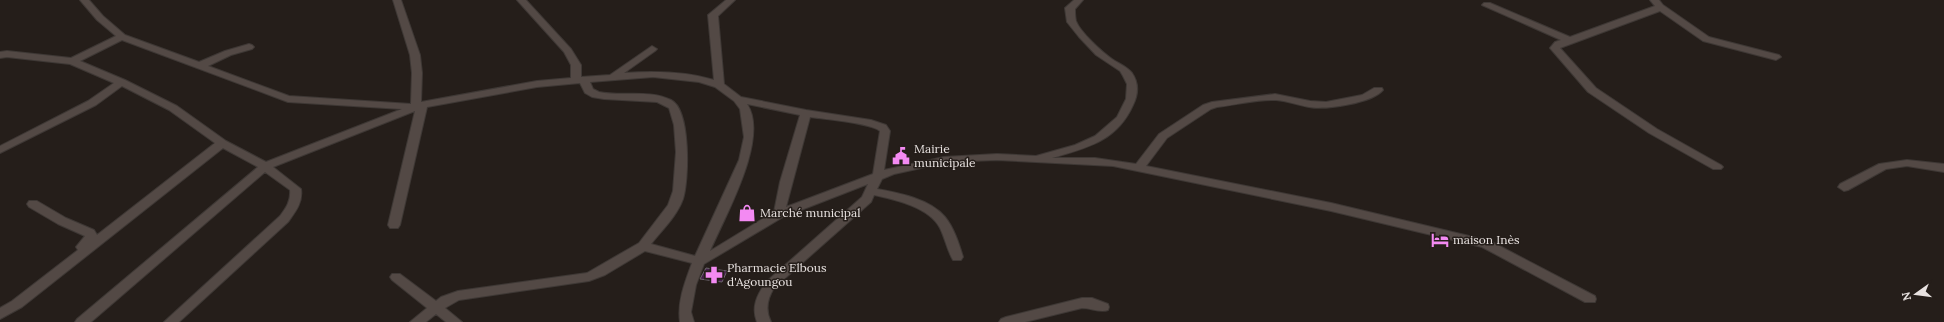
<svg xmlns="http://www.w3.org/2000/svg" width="1944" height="322" font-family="Lora,serif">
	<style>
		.building { fill: #432048; stroke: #6c656d }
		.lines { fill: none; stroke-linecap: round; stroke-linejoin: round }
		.minor-casing { stroke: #3e3835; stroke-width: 2 }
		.minor { fill: #534945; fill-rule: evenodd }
		.labels { text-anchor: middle; stroke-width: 3; stroke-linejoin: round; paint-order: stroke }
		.poi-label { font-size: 12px; fill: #e8e2e0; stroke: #251e1a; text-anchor: start }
	</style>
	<rect width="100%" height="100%" fill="#251e1a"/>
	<!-- building -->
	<path class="building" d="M706 268 727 271 722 282 700 279Z"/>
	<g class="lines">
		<!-- minor casing -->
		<g class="minor-casing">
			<path id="minor" d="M80 0H89L103 16 125 35 199 62 225 51 249 44 252 45 254 47 252 49 231 55 208 66 289 96 411 104 412 73 410 55 393 0H401L420 55 422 73 421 102 537 81 571 78V65L564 52 517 0H526L571 49 581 65V77L610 75 652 46 657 49 655 51 624 73C654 71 685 71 714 80L708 15 726 0H735L718 16 724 84 741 97 806 110 871 120 886 125 890 131 884 170 944 157 997 154 1036 156 1075 145 1095 136 1117 117 1126 99 1127 84 1123 76 1120 71 1096 55 1079 37 1067 22 1065 8 1074 0H1083L1075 9C1075 12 1075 17 1076 21 1080 32 1102 52 1112 59 1119 64 1126 66 1132 73 1139 83 1138 95 1133 105 1117 141 1087 148 1052 158H1095L1136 164 1159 134 1203 105 1212 102 1275 94 1310 101 1326 102 1362 95 1374 88H1382L1383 90C1372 103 1326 110 1309 107 1298 105 1288 101 1276 100 1257 99 1236 105 1217 107L1211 109 1167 138 1146 166 1331 203 1490 241 1595 296 1596 299 1595 302H1585L1482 247 1331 211 1113 166 997 160 969 161 944 163 894 174 882 179 877 189C899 193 930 199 945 217 954 228 959 244 963 257L961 260H953C947 250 945 238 940 228 929 207 896 200 874 195L871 202 774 288C767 299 765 310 771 322H757C751 307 757 295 766 282L862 197 868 184 783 217 704 264 696 285 691 312 694 322H680C677 302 685 282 692 263L645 251 605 275 589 281 459 300 445 308 462 322H446L436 314 426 322H410L427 308 392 280 390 277 392 274H400L436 301 441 297 458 291 587 273 639 243 668 205 673 191 676 152 674 125 669 108 657 102 604 99 592 97 585 93 580 83 537 87 427 107 400 225 398 228H390L388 225 415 111 273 167 301 189C303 202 296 211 288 222L179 322H164L280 216C286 208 291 201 290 190L265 172 91 322H75L77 319 258 167 223 148 22 307 0 319V308L12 301 78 250 76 247 85 236 58 224 29 207 27 204 29 201H37L66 218 94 230 97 235 215 143 169 110 122 86 96 105 0 153V146L88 101 114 83 70 64 7 57 0 58V52L7 51 71 58 116 36 97 20ZM122 40 288 102 402 109 266 162 226 141 177 106 125 80 80 61ZM653 77 699 82 715 87 734 101 740 109 744 137 739 160 695 256 651 244C662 230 677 216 683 199 689 180 691 110 671 100 649 89 622 97 599 92L593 89 590 82ZM747 104 800 115 780 182 774 212 710 251C725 216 770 138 747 104ZM810 117C824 119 871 123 880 131L873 174 786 207Z
				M1650 0H1659L1663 5 1709 37 1779 55 1781 57 1776 60 1703 41 1660 11 1560 48 1596 88 1657 129 1721 165 1723 167 1721 169H1713L1649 133 1588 92 1550 48 1555 42 1561 40 1482 5 1484 3H1490L1570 37 1655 6Z
				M1907 160 1944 164V172L1907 166 1886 169 1848 190 1844 191 1838 187 1840 184 1879 164Z
				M1082 298H1092L1108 304 1109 307 1108 310C1100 313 1091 308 1082 308L1025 322H999L1001 319 1006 317Z"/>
		</g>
		<!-- minor -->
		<use href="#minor" class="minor"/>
	</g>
	<!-- icons -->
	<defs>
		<g id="civic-bare" transform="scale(1.38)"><path d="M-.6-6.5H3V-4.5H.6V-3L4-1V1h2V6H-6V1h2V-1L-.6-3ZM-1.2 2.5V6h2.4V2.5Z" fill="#f38af2" stroke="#251e1a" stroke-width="2.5" paint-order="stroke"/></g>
		<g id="shop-bare" transform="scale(1.38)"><path d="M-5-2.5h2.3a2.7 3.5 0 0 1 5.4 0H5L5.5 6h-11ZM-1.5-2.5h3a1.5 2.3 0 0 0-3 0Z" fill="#f38af2" stroke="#251e1a" stroke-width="2.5" paint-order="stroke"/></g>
		<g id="hotel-bare" transform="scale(1.38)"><path d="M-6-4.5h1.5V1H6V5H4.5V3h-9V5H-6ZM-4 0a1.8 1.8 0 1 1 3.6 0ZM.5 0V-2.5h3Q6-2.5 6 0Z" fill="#f38af2" stroke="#251e1a" stroke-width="2.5" paint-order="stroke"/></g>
		<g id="pharmacy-bare" transform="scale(1.38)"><path d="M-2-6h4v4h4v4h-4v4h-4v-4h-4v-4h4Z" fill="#f38af2" stroke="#251e1a" stroke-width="2.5" paint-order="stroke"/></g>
	</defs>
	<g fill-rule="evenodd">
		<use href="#civic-bare" x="901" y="156"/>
		<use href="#shop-bare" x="747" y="213"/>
		<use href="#hotel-bare" x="1440" y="240"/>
		<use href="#pharmacy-bare" x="714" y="275"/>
	</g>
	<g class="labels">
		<!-- poi labels -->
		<g class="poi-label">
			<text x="914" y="153">Mairie<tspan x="914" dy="14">municipale</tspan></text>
			<text x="760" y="217">Marché municipal</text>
			<text x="1453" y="244">maison Inès</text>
			<text x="727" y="272">Pharmacie Elbous<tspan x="727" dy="14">d'Agoungou</tspan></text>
		</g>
	</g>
	<!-- north arrow -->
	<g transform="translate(1916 294) rotate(256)" stroke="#251e1a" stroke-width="3" paint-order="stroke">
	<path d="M0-3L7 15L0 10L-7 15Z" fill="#e8e2e0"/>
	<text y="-6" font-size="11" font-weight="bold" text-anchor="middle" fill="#e8e2e0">N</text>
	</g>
</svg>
